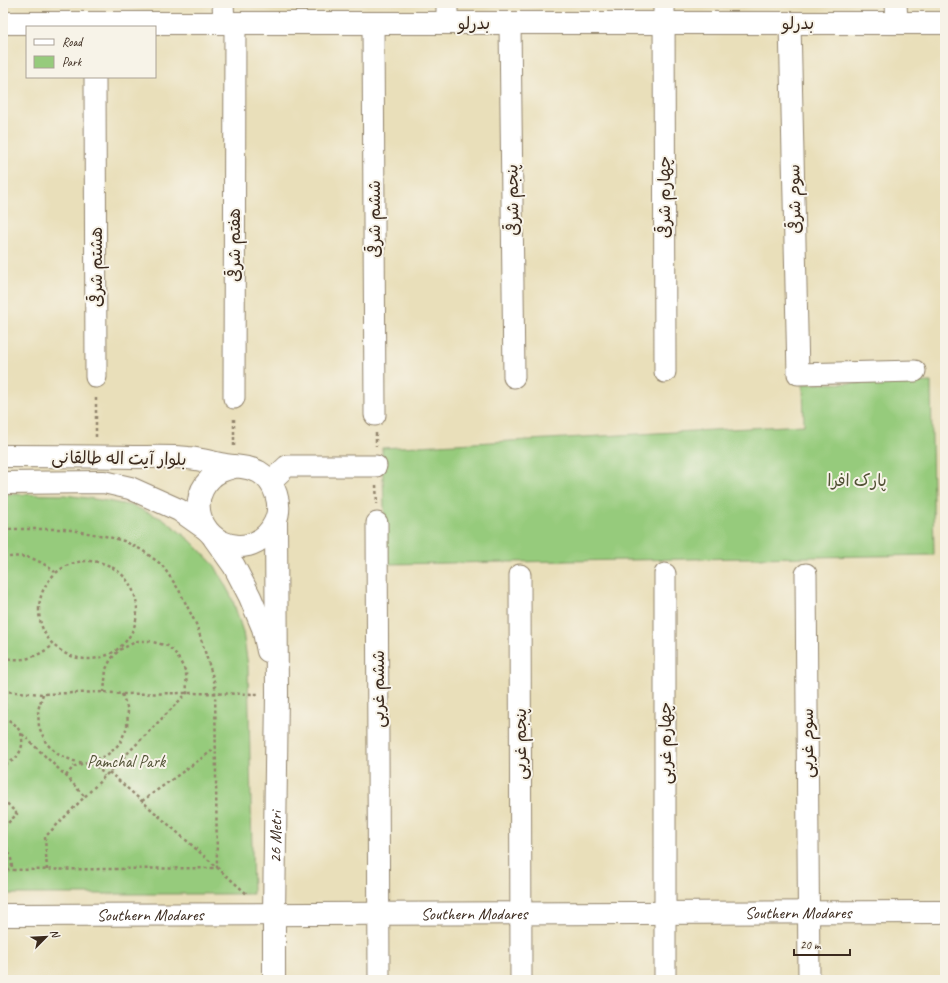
<svg xmlns="http://www.w3.org/2000/svg" width="948" height="983" font-family="Caveat,'Playpen Sans Arabic',sans-serif">
	<style>
		.green { fill: #96cb7c; stroke: #687a4d }
		.lines { fill: none; stroke-linecap: round; stroke-linejoin: round }
		.minor-casing { stroke: #92846c; stroke-width: 23 }
		.tertiary-casing { stroke: #92846c; stroke-width: 24 }
		.path { stroke: #92846c; stroke-width: 2.5; stroke-dasharray: 3 3; stroke-linecap: butt }
		.minor { stroke: #fff; stroke-width: 21 }
		.tertiary { stroke: #fff; stroke-width: 22 }
		.labels { text-anchor: middle; stroke-width: 4; stroke-linejoin: round; paint-order: stroke }
		.street-label { font-size: 17px; fill: #3b2a1e; stroke: #f7f3e8 }
		.park-label { font-size: 17px; fill: #525236; stroke: #f7f3e8 }
	</style>
	<rect width="100%" height="100%" fill="#f7f3e8"/>
	<filter id="ink" filterUnits="userSpaceOnUse"><feTurbulence type="fractalNoise" baseFrequency=".025" numOctaves="2"/><feDisplacementMap in="SourceGraphic" scale="8" xChannelSelector="R" yChannelSelector="G"/><feConvolveMatrix kernelMatrix="1 2 1 2 8 2 1 2 1" color-interpolation-filters="sRGB"/></filter>
	<filter id="wash" filterUnits="userSpaceOnUse"><feTurbulence type="fractalNoise" baseFrequency=".012" numOctaves="4" result="noise"/><feDisplacementMap in="SourceGraphic" scale="16" xChannelSelector="R" yChannelSelector="G"/><feGaussianBlur stdDeviation="0.9" result="paint"/><feColorMatrix in="noise" values="0 0 0 0 0 0 0 0 0 0 0 0 0 0 0 0 0 1.4 0 .05"/><feComposite in="paint" operator="in"/></filter>
	<g filter="url(#wash)">
		<rect width="100%" height="100%" fill="#e9dfba"/>
		<!-- green -->
		<path class="green" d="M931 382 934 555 386 564 382 448 804 425 803 384Z
			M3 494 65 495 101 500 133 506 165 520 191 541 215 566 232 598 243 632 248 666 253 894H3Z"/>
	</g>
	<g filter="url(#ink)">
		<g class="lines">
			<!-- minor casing -->
			<g class="minor-casing">
				<path id="minor" d="M223 3 224 23
					M447 3V23
					M664 3 665 372
					M896 3 897 23
					M373 23 375 415
					M510 23 514 377
					M790 23 798 374 915 371
					M95 77 96 377
					M234 398 235 23
					M270 482 287 466H376
					M377 523 379 980
					M665 574V980
					M806 574 809 980
					M520 575 521 980"/>
			</g>
			<!-- tertiary casing -->
			<g class="tertiary-casing">
				<g id="tertiary">
					<path d="M3 23H945"/>
					<path d="M3 456C46 456 90 456 133 457 151 457 170 456 188 458 201 459 214 463 226 465 238 467 248 466 259 472 275 481 283 505 275 522 270 533 260 542 248 545 210 553 182 507 210 479 216 472 225 469 234 467"/>
					<path d="M3 483 104 482 130 488 179 510 206 529"/>
					<path d="M214 538 234 566 250 597 263 628 268 651"/>
					<path id="s1" d="M3 915 945 912"/>
					<path id="s2" d="M274 980V914L277 694 276 521"/>
				</g>
			</g>
			<!-- path -->
			<path class="path" d="M376 433V446
				M96 437V396
				M234 446V417
				M376 485 377 504
				M3 529H64L105 536 124 541 142 550 162 565 179 590 197 626 215 684 217 868 3 870
				M3 558C26 554 37 558 55 572
				M39 610a49 49 0 1 1 98 0a49 49 0 1 1-98 0Z
				M3 657C23 663 36 657 52 646
				M3 691 43 694 104 692 122 694 187 693 258 694
				M43 694 38 710 39 727 46 743 52 749 59 755 74 761 84 763 92 761 107 755 113 750 120 743 127 727 128 710 122 694
				M3 718C19 722 28 740 18 755 15 760 9 763 3 765
				M5 718V691
				M22 734 66 776 85 797
				M109 772 247 894
				M66 776 73 767 84 763 93 764 100 769 104 776
				M3 799 17 814 3 828
				M142 801 216 748
				M3 842C10 851 12 859 12 870
				M47 870 45 837 187 693 186 672 176 654 168 646 149 641H138L119 650 111 659 106 669 104 692"/>
			<!-- minor -->
			<use href="#minor" class="minor"/>
			<!-- tertiary -->
			<use href="#tertiary" class="tertiary"/>
		</g>
	</g>
	<g class="labels">
		<!-- street labels -->
		<g class="street-label">
			<text x="474" y="29">بدرلو</text>
			<text x="798" y="29">بدرلو</text>
			<text transform="translate(664 197) rotate(-90)" y="6">چهارم شرقی</text>
			<text transform="translate(794 199) rotate(-91)" y="6">سوم شرقی</text>
			<text transform="translate(512 200) rotate(-91)" y="6">پنجم شرقی</text>
			<text transform="translate(374 219) rotate(-90)" y="6">ششم شرقی</text>
			<text transform="translate(234 245) rotate(-90)" y="6">هفتم شرقی</text>
			<text transform="translate(96 267) rotate(-90)" y="6">هشتم شرقی</text>
			<text transform="translate(119 458) rotate(1)" y="6">بلوار آیت اله طالقانی</text>
			<text transform="translate(378 689) rotate(-90)" y="6">ششم غربی</text>
			<text transform="translate(665 743) rotate(-90)" y="6">چهارم غربی</text>
			<text transform="translate(807 743) rotate(-90)" y="6">سوم غربی</text>
			<text transform="translate(520 744) rotate(-90)" y="6">پنجم غربی</text>
			<text dy="6" stroke="none"><textPath href="#s2" startOffset="143">26 Metri</textPath></text>
			<text dy="6" stroke="none"><textPath href="#s1" startOffset="795">Southern Modares</textPath></text>
			<text dy="6" stroke="none"><textPath href="#s1" startOffset="471">Southern Modares</textPath></text>
			<text dy="6" stroke="none"><textPath href="#s1" startOffset="147">Southern Modares</textPath></text>
		</g>
		<!-- park labels -->
		<g class="park-label">
			<text x="857" y="486">پارک افرا</text>
			<text x="126" y="767">Pamchal Park</text>
		</g>
	</g>
	<!-- margin -->
	<rect width="948" height="983" fill="none" stroke="#f7f3e8" stroke-width="16"/>
	<!-- legend -->
	<rect x="26" y="26" width="130" height="52" fill="#f7f3e8" stroke="#aca397"/>
	<rect x="34" y="39" width="20" height="6" fill="#ffffff" stroke="#aca397"/>
	<text x="62" y="46" font-size="12" fill="#3b2a1e">Road</text>
	<rect x="34" y="56" width="20" height="12" fill="#96cb7c" stroke="#aca397"/>
	<text x="62" y="66" font-size="12" fill="#3b2a1e">Park</text>
	<!-- north arrow -->
	<g transform="translate(46 937) rotate(66)" stroke="#f7f3e8" stroke-width="3" paint-order="stroke">
	<path d="M0-3L7 15L0 10L-7 15Z" fill="#3b2a1e"/>
	<text y="-6" font-size="11" font-weight="bold" text-anchor="middle" fill="#3b2a1e">N</text>
	</g>
	<!-- scale -->
	<path d="M794 949v6h56v-6" fill="none" stroke="#3b2a1e" stroke-width="2"/>
	<text x="800" y="949" font-size="12" fill="#3b2a1e" stroke="#f7f3e8" stroke-width="3" paint-order="stroke">20 m</text>
</svg>
